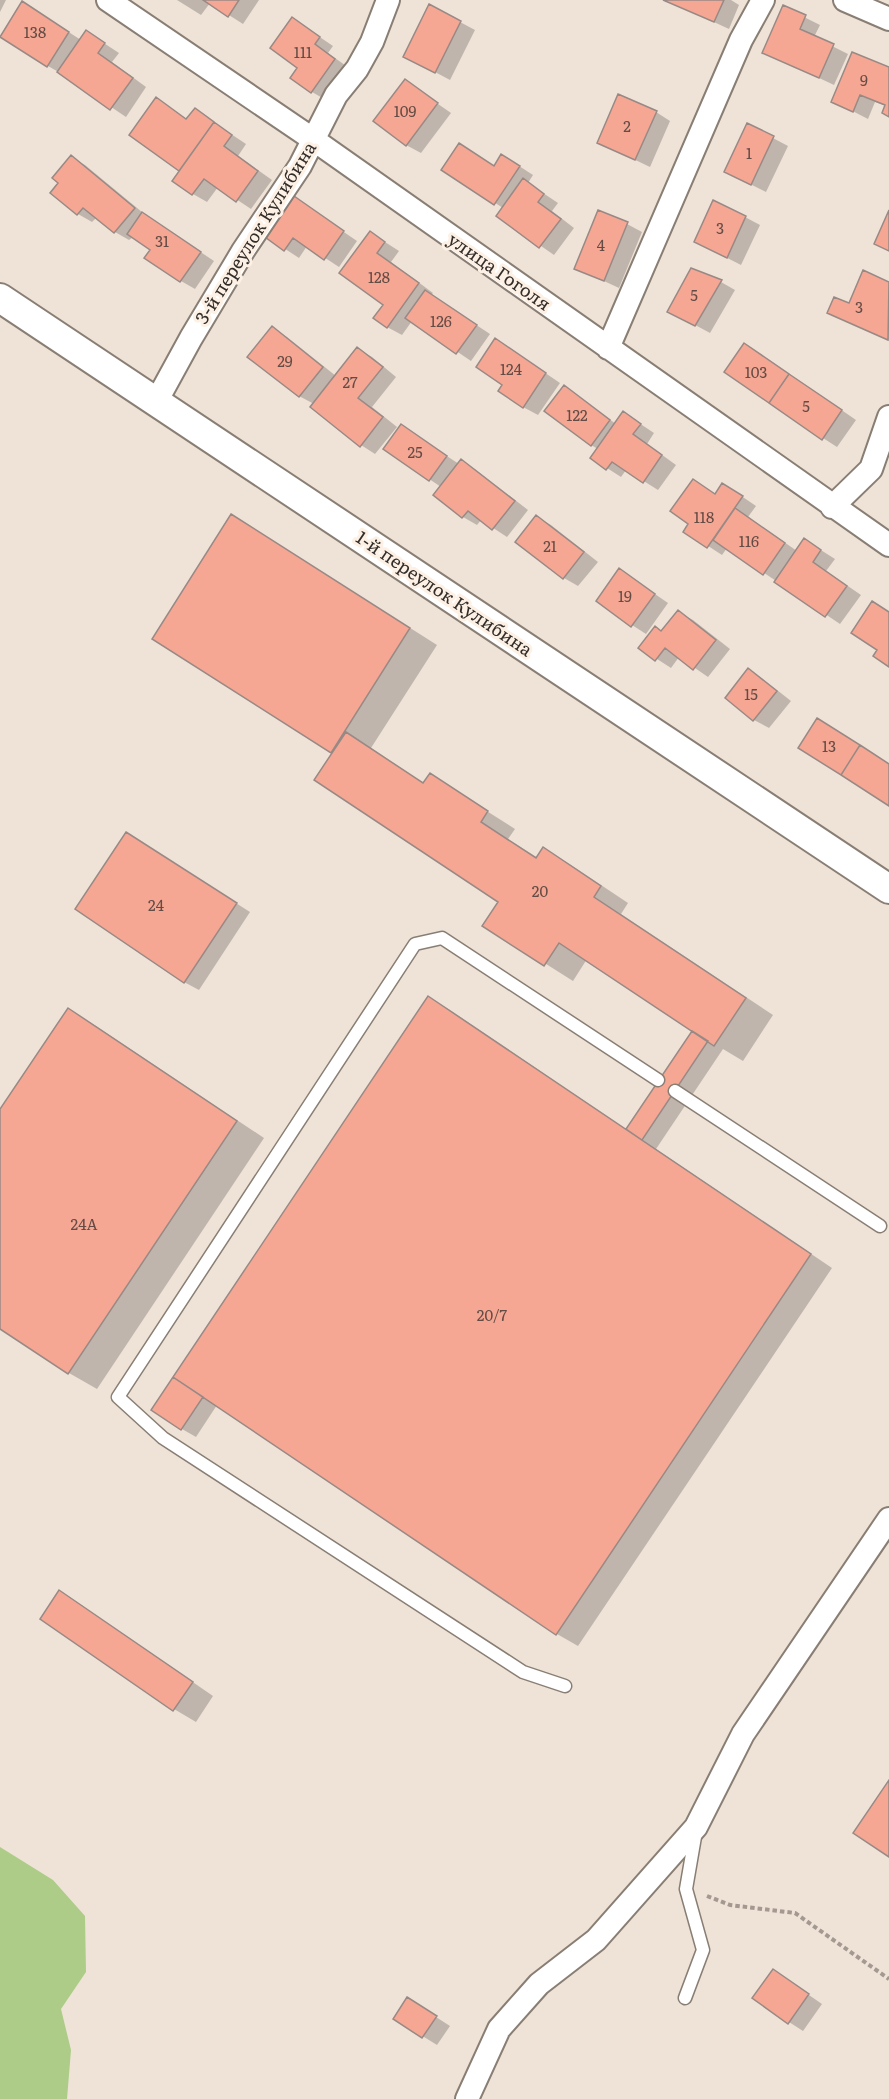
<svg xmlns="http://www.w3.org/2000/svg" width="889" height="2099" font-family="Literata,serif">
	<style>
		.water { fill: #accc88 }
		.shadow { fill: #0003 }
		.building { fill: #f5a794; stroke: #998985; stroke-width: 1.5 }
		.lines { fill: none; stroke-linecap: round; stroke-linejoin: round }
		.service-casing { stroke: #897e74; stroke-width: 15 }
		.minor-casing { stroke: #897e74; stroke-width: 26 }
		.tertiary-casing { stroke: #897e74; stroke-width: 32 }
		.path { stroke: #a39991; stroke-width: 4; stroke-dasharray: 4.5 3; stroke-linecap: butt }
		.service { stroke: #fff; stroke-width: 12 }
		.minor { stroke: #fff; stroke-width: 22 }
		.tertiary { stroke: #fff; stroke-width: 28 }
		.labels { text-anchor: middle; stroke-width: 6; stroke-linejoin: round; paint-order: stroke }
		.number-label { font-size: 15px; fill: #644c44 }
		.street-label { font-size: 18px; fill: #332e2a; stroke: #fdf0e4 }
	</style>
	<rect width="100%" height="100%" fill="#efe3d7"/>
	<!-- water -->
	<path class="water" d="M0 1847 53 1880 85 1916 86 1972 61 2009 71 2050 67 2099H0Z"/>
	<!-- shadow -->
	<path class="shadow" d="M0 0H6L0 12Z
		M177 0H259L243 24 210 3 201 15Z
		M666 0H731L739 5 729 29Z
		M430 6 475 30 450 80 420 64Z
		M784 7 820 25 814 37 848 54 834 85 764 52Z
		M36 11 81 40 87 32 119 53 112 62 146 87 126 117 62 74 48 66Z
		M293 19 333 46 328 53 349 68 326 100 312 92 299 67Z
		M889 69V116L886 106 875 102 868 119 833 101Z
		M405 81 451 113 421 153 406 145Z
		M157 99 188 120 195 110 246 144 238 156 272 180 251 209 218 187 207 202 193 194 174 180 181 170 131 134Z
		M656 112 670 121 650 167 598 142Z
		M748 125 788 146 766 192 726 172Z
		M71 157 85 165 148 217 214 261 195 289 181 281 152 250 133 237 129 240 115 232 97 217 92 222 78 214 52 192 60 182Z
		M516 164 533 175 528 183 558 203 552 211 574 228 554 255 498 216 503 208 443 169Z
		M294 198 357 241 339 267 307 246 299 258 267 237Z
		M745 217 760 225 741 265 696 242Z
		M627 224 642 232 619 288 576 268Z
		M371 233 399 251 391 262 433 293 431 295 490 334 471 361 412 321 402 335 387 327Z
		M864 272 889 283V340L844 320Z
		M721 282 735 290 710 333 684 319Z
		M272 328 287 337 336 376 358 349 372 357 396 377 372 407 397 427 375 454 361 445 314 404 299 396Z
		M510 349 560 383 538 415 523 407 504 384Z
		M759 353 856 420 837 447 823 438Z
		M564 387 616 424 624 413 654 433 647 444 676 465 658 490 626 470 621 477 607 468 598 449 591 445Z
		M401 426 459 464 461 461 475 469 528 510 507 537 481 520 477 525 463 517 441 487 385 449Z
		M737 493 756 506 748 517 797 551 805 540 835 559 826 571 861 595 840 624 727 548 722 555 685 531 716 495Z
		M536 517 551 525 598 562 578 586 564 578 517 542Z
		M259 532 437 645 371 748 425 784 430 775 515 829 508 839 538 858 544 849 571 865 628 903 621 914 773 1015 743 1061 723 1049 656 1149 832 1268 578 1646 557 1634 217 1405 196 1437 182 1429 429 998 450 1010 627 1130 699 1034 587 959 573 981 484 925 500 901 334 753 154 639Z
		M620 570 668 603 646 634 632 625Z
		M678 612 693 620 730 649 708 677 679 657 671 668 640 648 656 628 663 632Z
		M749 670 763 679 791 701 769 728 754 720 727 698Z
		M140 842 250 912 199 990 184 982Z
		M68 1010 96 1026 264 1138 97 1389 69 1373 0 1327V1112Z
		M60 1592 81 1605 213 1696 196 1722 174 1709 42 1618Z
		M774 1971 822 2004 803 2031 789 2022Z
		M422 2008 450 2026 437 2045 395 2019Z"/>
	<!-- building -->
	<path class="building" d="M203 0H239L228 17Z
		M663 0H724L714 22Z
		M22 1 69 32 47 67 0 37Z
		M429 4 461 21 435 73 403 57Z
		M783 5 806 15 800 29 834 44 819 78 762 53Z
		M292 17 320 37 315 44 335 59 311 93 290 78 297 68 270 48Z
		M86 30 105 43 98 53 133 78 110 110 57 72Z
		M852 52 889 67V117L882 113 885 105 860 95 853 112 831 102Z
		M405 79 438 103 406 146 373 121Z
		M618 94 657 111 635 160 597 143Z
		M156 97 186 119 195 108 214 122 179 171 129 135Z
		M214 122 232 135 224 146 258 171 236 202 204 179 192 195 172 181Z
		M747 123 774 136 751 185 724 172Z
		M459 143 494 166 501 154 520 166 494 205 441 170Z
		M71 155 135 208 114 233 83 208 77 215 50 193 58 183 52 178Z
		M523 178 544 194 538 202 561 219 539 248 496 216Z
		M294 196 344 231 324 260 293 238 284 251 265 237Z
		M713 200 746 216 727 258 694 242Z
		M598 210 628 222 604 281 574 269Z
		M889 210V251L874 244Z
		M142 212 201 252 180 282 144 258 150 250 127 234Z
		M370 231 385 242 377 253 419 283 387 328 373 318 383 305 339 273Z
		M691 268 722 280 695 326 667 312Z
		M863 270 889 282 888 340 827 313 834 297 849 303Z
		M425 290 477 325 456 354 405 318Z
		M272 326 323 367 299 397 247 357Z
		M495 338 546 373 523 408 498 391 502 385 476 367Z
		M744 343 789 374 769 403 724 372Z
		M357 347 383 367 358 398 383 417 360 447 310 407Z
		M789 374 842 410 822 440 769 403Z
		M564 385 610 420 591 446 544 411Z
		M623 411 641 424 633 434 662 455 643 483 612 462 606 470 590 458Z
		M401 424 447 456 429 481 383 449Z
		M461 459 515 501 492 530 468 511 462 518 433 495Z
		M693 479 715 494 722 483 743 496 707 548 683 532 688 524 670 511Z
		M735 508 785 543 763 575 713 540Z
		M231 514 410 628 331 753 152 639Z
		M536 515 584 552 563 579 515 542Z
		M804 538 821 550 813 562 847 586 825 617 774 582Z
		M619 568 655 594 631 627 596 601Z
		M872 601 889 612V667L873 656 877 650 851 633Z
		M678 610 716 640 693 670 665 648 655 661 638 648 655 626 661 631Z
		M748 668 777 691 753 721 725 698Z
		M817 718 860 745 841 775 798 748Z
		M346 732 423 783 430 773 488 811 481 822 536 858 543 847 601 886 594 897 746 998 714 1046 559 943 544 966 482 926 498 902 314 780Z
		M860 745 889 764V806L841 775Z
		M126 832 237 903 184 983 75 909Z
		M428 996 811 1254 556 1635 173 1377Z
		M68 1008 237 1121 68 1374 0 1329V1109Z
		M692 1031 708 1041 642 1140 626 1129Z
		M173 1377 203 1397 181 1430 151 1410Z
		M59 1590 193 1682 173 1711 40 1619Z
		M889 1780V1857L853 1833Z
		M773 1969 809 1994 788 2024 752 1998Z
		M407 1997 437 2016 422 2038 393 2019Z"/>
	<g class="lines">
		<!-- service casing -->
		<g class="service-casing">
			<path id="service" d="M675 1091 880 1226
				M565 1686 523 1672 163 1438 118 1397 415 944 442 938 658 1080
				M685 1998 703 1950 686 1889 696 1831"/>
		</g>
		<!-- minor casing -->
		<g class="minor-casing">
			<path id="minor" d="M108 0 314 140 889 545
				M845 0 889 19
				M608 348 741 40 763 0
				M156 402 191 338 243 251 300 166 336 95 357 69 372 42 388 0
				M832 507 871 469 889 417
				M467 2099 499 2029 539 1984 596 1940 696 1827 743 1734 889 1519"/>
		</g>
		<!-- tertiary casing -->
		<g class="tertiary-casing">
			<path id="tertiary" d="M0 298 889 889"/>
		</g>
		<!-- path -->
		<path class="path" d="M707 1896 730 1905 795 1913 889 1979"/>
		<!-- service -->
		<use href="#service" class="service"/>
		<!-- minor -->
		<use href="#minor" class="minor"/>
		<!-- tertiary -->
		<use href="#tertiary" class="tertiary"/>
	</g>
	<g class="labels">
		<!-- number labels -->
		<g class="number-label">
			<text x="35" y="38">138</text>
			<text x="303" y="58">111</text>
			<text x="864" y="86">9</text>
			<text x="405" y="117">109</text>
			<text x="627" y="132">2</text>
			<text x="749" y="159">1</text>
			<text x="720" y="234">3</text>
			<text x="162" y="247">31</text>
			<text x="601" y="251">4</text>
			<text x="379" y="283">128</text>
			<text x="694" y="301">5</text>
			<text x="859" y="313">3</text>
			<text x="441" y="327">126</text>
			<text x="285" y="367">29</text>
			<text x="511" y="375">124</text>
			<text x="756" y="378">103</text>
			<text x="350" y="388">27</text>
			<text x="806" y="412">5</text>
			<text x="577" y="421">122</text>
			<text x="415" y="458">25</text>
			<text x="704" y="523">118</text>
			<text x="749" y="547">116</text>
			<text x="550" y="552">21</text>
			<text x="625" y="602">19</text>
			<text x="751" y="700">15</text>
			<text x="829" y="752">13</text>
			<text x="540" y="897">20</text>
			<text x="156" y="911">24</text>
			<text x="84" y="1230">24А</text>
			<text x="492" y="1321">20/7</text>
		</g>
		<!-- street labels -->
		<g class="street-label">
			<text transform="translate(256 233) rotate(-58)" y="6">3-й переулок Кулибина</text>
			<text transform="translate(499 272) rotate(35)" y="6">улица Гоголя</text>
			<text transform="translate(444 594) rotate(34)" y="6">1-й переулок Кулибина</text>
		</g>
	</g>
</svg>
